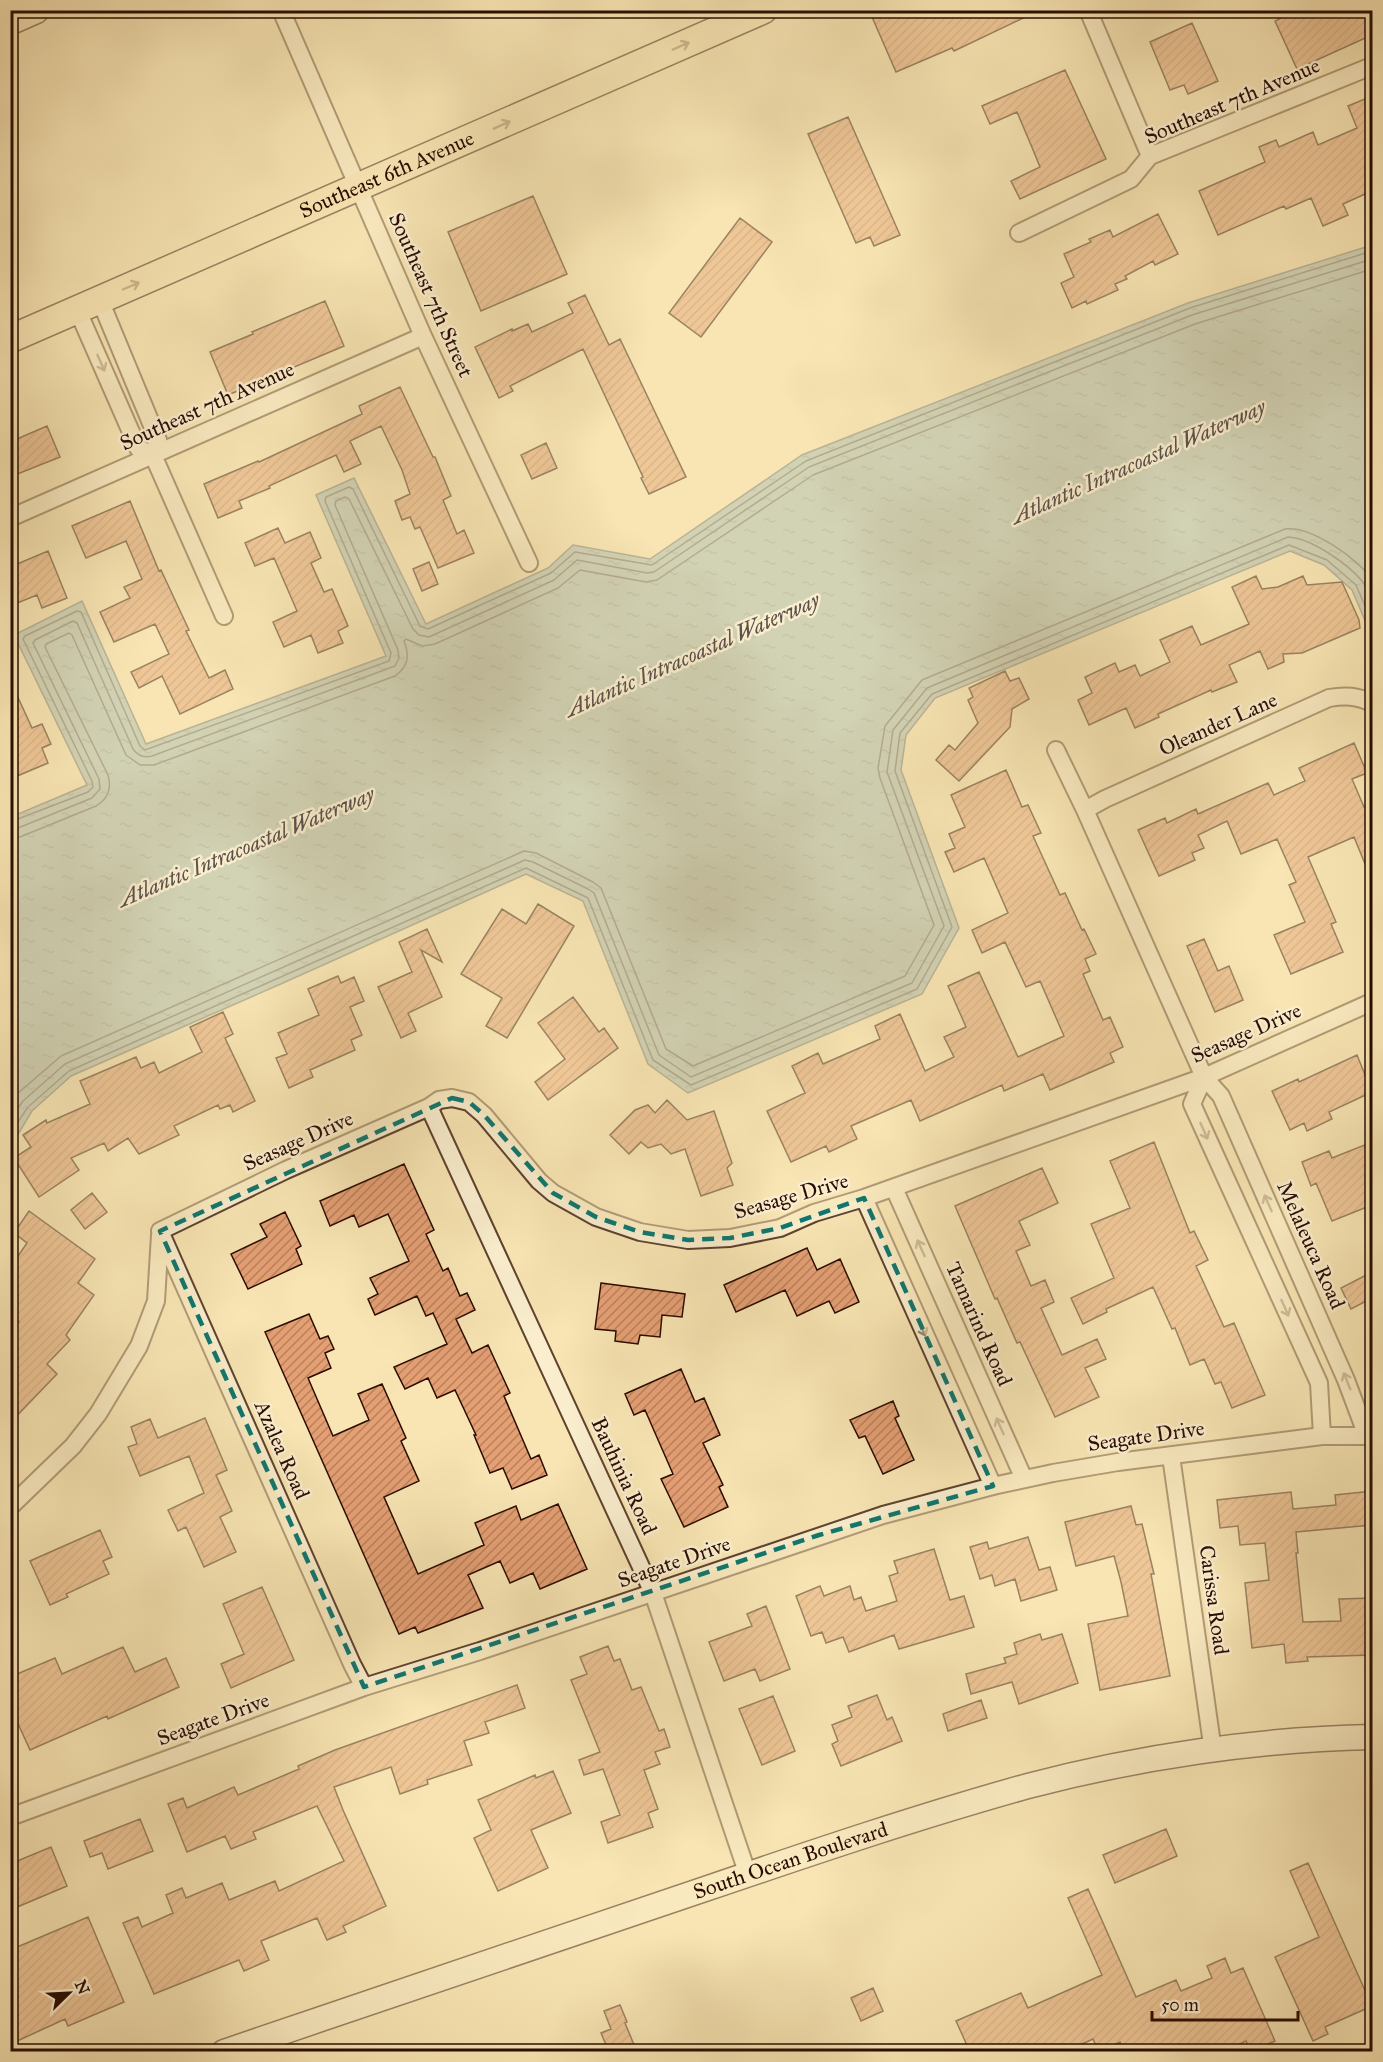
<svg xmlns="http://www.w3.org/2000/svg" width="1383" height="2062" font-family="'IM FELL Great Primer',serif">
	<style>
		.water { fill: url(#water-ripples); stroke: #737670; stroke-width: 1.5 }
		.lines { fill: none; stroke-linecap: round; stroke-linejoin: round }
		.shore { stroke: #67645e; stroke-width: 1.5 }
		.building { fill: url(#building-hatch); stroke: #2a0c02; stroke-width: 1.5 }
		.minor-casing { stroke: #5e422e; stroke-width: 20 }
		.secondary-casing { stroke: #2a0c02; stroke-width: 27 }
		.primary-casing { stroke: #2a0c02; stroke-width: 30 }
		.minor { stroke: #faeece; stroke-width: 16 }
		.secondary { stroke: #faeece; stroke-width: 24 }
		.primary { stroke: #f8e5b3; stroke-width: 27 }
		.oneway { stroke: #9b8363 }
		.oneway2 { stroke: #9c8872 }
		.marked { fill: none; stroke: #0f766e; stroke-width: 4.5; stroke-dasharray: 12 8; stroke-linejoin: round }
		.labels { text-anchor: middle; stroke-width: 5; stroke-linejoin: round; paint-order: stroke }
		.street-label { font-size: 21px; fill: #2a0c02; stroke: #faeece }
		.water-label { font-size: 22px; font-style: italic; fill: #5b524b; stroke: #faeece }
	</style>
	<defs>
		<pattern id="water-ripples" width="26" height="14" patternUnits="userSpaceOnUse" patternTransform="scale(1.5)"><rect width="26" height="14" fill="#a4bcb9"/><path d="M2 4q2-2 4 0t4 0M15 11q2-2 4 0t4 0" fill="none" stroke="#8da09d"/></pattern>
		<pattern id="building-hatch" width="6" height="6" patternUnits="userSpaceOnUse" patternTransform="scale(1.5)"><rect width="6" height="6" fill="#e49f73"/><path d="M-1 1l2-2M0 6l6-6M5 7l2-2" fill="none" stroke="#b9805c"/></pattern>
	</defs>
	<rect width="100%" height="100%" fill="#f8e5b3"/>
	<filter id="stains"><feTurbulence type="fractalNoise" baseFrequency=".00333" numOctaves="4"/><feColorMatrix values="0 0 0 0 .2 0 0 0 0 .09 0 0 0 0 .02 0 0 0 .5 -.17"/></filter>
	<radialGradient id="worn" r=".72"><stop offset=".6" stop-color="#630" stop-opacity="0"/><stop offset="1" stop-color="#630" stop-opacity=".3"/></radialGradient>
	<!-- water -->
	<path class="water" d="M1372 245V637L1352 590 1324 565 1290 551 935 698 906 735 901 770 959 928 922 994 688 1093 648 1064 583 901 526 874 283 983 71 1076 32 1111 11 1146V817L87 785 14 635 82 601 146 744 386 656 316 495 354 478 426 624 548 568 573 545 650 559 802 455 1188 303Z"/>
	<g class="lines">
		<!-- shore -->
		<path class="shore" d="M10 822 88 792 93 787 92 781 23 639 25 636 77 611 81 612 140 746 145 750 389 661 391 653 325 501 326 497 349 487 353 489 420 626 428 629 551 573 575 552 652 565 806 461 1190 308 1372 251
			M10 829 18 828 92 798 100 789 99 779 33 643 35 640 73 621 77 623 133 749C138 756 144 758 152 756L395 666 399 658 398 650 335 505 336 501 345 497 349 499 413 629 419 635 429 637 554 580 577 560 647 573 654 572 809 467 1192 315 1372 259
			M10 838 20 837 96 806C108 799 112 789 108 775L45 647 46 644 69 633 72 635 126 755 140 765H154L395 676C408 667 410 656 404 641L406 639 422 646 435 644 558 588 580 570 646 582 657 580 813 475 1195 324 1372 269
			M10 1103 17 1094 61 1056 524 851 536 853 593 882 601 888 666 1049 693 1066 905 976 934 925 880 778 878 768 885 726 922 680 1285 529C1310 525 1359 559 1372 580
			M10 1120 23 1101 65 1064 525 860 533 862 588 889 594 893 659 1055 691 1077 912 983 944 926 887 772 893 730 927 688 1288 537C1311 538 1348 564 1362 581 1367 587 1369 596 1372 603
			M10 1134 28 1107 69 1071 526 868 588 898 653 1060 691 1085 917 989 952 927 895 771 900 733 932 694 1289 545 1327 560 1356 585 1372 622"/>
	</g>
	<!-- building -->
	<path class="building" d="M869 10H1040L954 51 952 48 896 72Z
		M1298 10H1372V35L1297 69 1275 21Z
		M1192 23 1218 81 1188 94 1184 85 1170 90 1150 42Z
		M1065 70 1106 159 1020 199 1011 181 1040 167 1031 145 1017 112 990 124 982 106Z
		M1372 96V191L1343 204 1348 215 1323 226 1311 198 1286 209 1284 206 1218 235 1199 191 1265 162 1259 147 1276 140 1279 147 1313 132 1318 145 1357 128 1348 106Z
		M848 117 900 235 874 246 870 237 856 243 808 134Z
		M533 196 567 274 481 311 448 232Z
		M1158 214 1178 254 1155 265 1153 261 1125 276 1127 279 1115 284 1118 290 1087 304 1086 301 1072 308 1061 283 1074 277 1064 254 1091 242 1089 239 1110 230 1113 237Z
		M740 218 772 242 701 337 669 313Z
		M585 295 609 345 620 339 686 477 649 494 641 478 643 477 583 349 510 386 513 391 499 398 475 347 512 329V331L528 324 532 332 573 313 568 303Z
		M325 301 344 346 228 395 210 352 253 334 252 332Z
		M400 387 433 457H435L451 496 443 500 457 534 464 530 474 553 438 568 420 527 415 529 410 517 402 520 395 501 410 494 402 470 381 426 350 441 361 464 344 472 336 455 269 486 270 488 239 501 242 508 218 518 204 484 258 461 259 462 362 414 359 406Z
		M47 426 60 457 10 477V442Z
		M546 443 557 468 532 479 521 455Z
		M130 501 159 571 161 570 189 630 186 631 209 678 225 670 233 689 180 714 162 676 139 688 131 672 169 654 155 624 114 642 100 612 130 598 124 587 142 579 126 541 86 558 72 526Z
		M278 528 285 543 310 532 321 558 311 563 324 592 332 589 348 626 338 631 343 643 318 653 311 635 284 647 273 622 297 611 274 558 255 566 245 543Z
		M48 551 67 598 42 608 37 595 10 606V567Z
		M429 562 438 584 422 591 413 569Z
		M1256 576 1262 589 1278 587 1303 576 1307 585 1342 582 1359 620 1360 628 1302 653 1283 654 1284 662 1268 669 1260 651 1229 665 1237 682 1212 692 1211 690 1158 714 1159 717 1135 728 1126 708 1089 725 1078 700 1092 693 1085 677 1115 663 1119 672 1135 665 1140 676 1170 662 1160 640 1192 626 1201 645 1249 624 1232 587Z
		M1005 671 1010 681 1019 678 1029 699 1012 709 1010 727 959 781 936 760 949 745 955 750 978 723 968 700 973 697 969 688Z
		M10 680 32 728 42 724 51 744 42 748 48 763 10 779Z
		M1354 743 1367 773 1352 779 1364 807 1372 803V881L1354 837 1308 857 1336 922 1331 924 1343 952 1291 974 1274 935 1305 922 1289 885 1296 882 1277 839 1241 854 1227 821 1198 835 1204 848 1192 853 1195 860 1159 876 1138 830 1165 818 1167 823 1196 809 1198 814 1268 783 1274 795 1305 781 1299 768Z
		M1006 770 1022 807 1028 805 1041 833 1033 836 1060 895 1065 893 1082 930 1084 929 1096 954 1085 959 1090 971 1083 974 1103 1020 1110 1017 1123 1047 1110 1053 1114 1062 1050 1090 1043 1074 1004 1091 1002 1085 920 1121 911 1100 851 1126 857 1139 829 1152 826 1146 791 1162 767 1111 805 1093 792 1066 818 1053 823 1064 880 1039 875 1026 900 1014 925 1071 954 1057 944 1037 966 1027 948 986 979 972 1018 1057 1064 1036 1040 981 1026 987 1005 942 982 953 972 930 1008 913 984 858 954 872 945 852 955 848 949 834 965 827 951 795Z
		M538 904 574 926 507 1038 486 1026 502 998 461 974 502 909 526 924Z
		M427 929 442 962 421 950 442 997 408 1013 416 1031 401 1038 378 987 412 972 399 942Z
		M1204 939 1218 971 1229 966 1243 1000 1215 1012 1187 946Z
		M338 976 341 983 354 977 364 1001 350 1007 362 1035 351 1040 355 1050 310 1070 313 1077 289 1088 276 1058 287 1054 278 1033 319 1015 308 989Z
		M573 997 599 1032 604 1028 618 1048 548 1100 535 1082 565 1059 538 1023Z
		M223 1012 233 1034 225 1038 255 1101 233 1112 230 1105 220 1109 218 1105 174 1126 179 1135 139 1154 128 1138 108 1151 104 1143 71 1158 79 1170 39 1197 14 1158 31 1147 23 1135 46 1120 47 1123 90 1104 80 1081 136 1057 141 1068 154 1062 159 1073 202 1052 190 1027Z
		M1357 1055 1372 1092 1329 1112 1332 1119 1307 1131 1304 1123 1290 1130 1272 1091 1298 1079 1299 1082Z
		M667 1100 687 1120 714 1111 732 1163 727 1168 733 1185 701 1196 685 1149 671 1154 661 1144 648 1148 641 1142 629 1154 610 1135 635 1110 648 1105 655 1113Z
		M1154 1142 1190 1233 1194 1231 1208 1260 1196 1266 1224 1327 1234 1323 1265 1395 1232 1408 1221 1382 1215 1384 1204 1359 1190 1365 1175 1328 1172 1329 1153 1287 1106 1309 1107 1312 1083 1324 1071 1298 1114 1278 1091 1224 1130 1208 1110 1161Z
		M1372 1142V1205L1332 1221 1316 1183 1311 1186 1302 1162 1329 1151 1332 1158Z
		M404 1164 434 1230 426 1234 443 1271 448 1268 460 1296 467 1293 475 1310 456 1319 472 1353 488 1345 510 1393 504 1396 531 1459 539 1455 547 1475 512 1489 503 1468 490 1473 474 1435H476L455 1390 437 1398 428 1378 405 1389 394 1367 447 1344 433 1313 426 1316 417 1296 375 1315 368 1299 378 1294 370 1278 409 1261 388 1214 359 1227 354 1215 330 1226 320 1201Z
		M1042 1168 1058 1203 1019 1221 1030 1245 1016 1251 1031 1286 1045 1280 1054 1302 1041 1308 1062 1355 1097 1339 1106 1359 1085 1368 1099 1397 1055 1417 1020 1342 1017 1343 997 1298 995 1299 955 1206Z
		M92 1193 107 1212 85 1229 71 1210Z
		M29 1211 95 1259 78 1283 94 1295 66 1335 70 1340 47 1364 57 1374 10 1423V1331L19 1322 10 1314V1268L27 1243 14 1233Z
		M285 1212 301 1246 296 1249 302 1264 248 1289 231 1254 267 1237 260 1224Z
		M807 1248 817 1270 840 1259 859 1302 835 1313 829 1301 797 1316 785 1290 736 1312 724 1285Z
		M1372 1272V1298L1351 1309 1341 1288Z
		M601 1283 685 1294 682 1317 662 1315 660 1337 640 1335 638 1344 615 1341 616 1331 595 1329Z
		M309 1314 320 1339 328 1336 334 1349 325 1353 331 1368 308 1378 333 1436 369 1420 358 1394 382 1384 406 1438 401 1441 419 1481 384 1497 418 1574 484 1545 475 1523 516 1506 521 1520 558 1504 587 1569 540 1589 533 1573 510 1583 500 1561 468 1575 483 1608 418 1633 415 1627 399 1634 265 1332Z
		M681 1369 695 1402 704 1398 720 1435 703 1443 723 1485 719 1487 728 1507 684 1527 661 1479 673 1474 645 1410 634 1415 625 1394Z
		M893 1401 899 1416 895 1418 914 1460 883 1474 865 1436 859 1438 850 1420Z
		M205 1418 227 1470 216 1475 232 1511 220 1517 236 1552 204 1567 186 1527 178 1531 168 1510 204 1493 189 1456 140 1476 128 1447 137 1444 131 1427 150 1419 158 1438Z
		M1372 1491V1525L1296 1532 1298 1553H1296L1303 1622 1341 1621 1339 1599 1372 1598V1655L1307 1657 1308 1661 1286 1663 1284 1644 1252 1648 1245 1583 1269 1580 1265 1543 1240 1545 1238 1526 1220 1528 1217 1500 1291 1492 1293 1509 1336 1505 1335 1495Z
		M1131 1506 1136 1525 1142 1524 1154 1574H1151L1170 1676 1100 1690 1088 1624 1128 1616 1121 1582 1114 1556 1076 1566 1065 1522Z
		M100 1530 112 1557 103 1561 109 1574 66 1594 68 1597 50 1605 30 1561Z
		M1028 1537 1039 1570 1050 1567 1057 1590 1021 1601 1015 1579 995 1586 992 1575 980 1579 970 1547 987 1542 989 1549Z
		M934 1549 950 1600 964 1596 974 1627 899 1649 894 1635 849 1652 843 1637 826 1643 822 1632 811 1636 796 1596 820 1586 824 1596 850 1586 854 1600 861 1597 866 1611 897 1601 889 1576 898 1573 894 1561Z
		M262 1587 294 1660 231 1688 221 1664 244 1654 223 1604Z
		M766 1606 790 1669 760 1681 755 1669 724 1681 709 1642 752 1626 747 1614Z
		M1040 1634 1042 1640 1062 1634 1078 1683 1019 1704 1012 1682 971 1694 966 1674 1006 1663 1004 1658 1017 1654 1014 1643Z
		M608 1646 614 1661 620 1659 632 1690 641 1687 659 1731 664 1729 670 1747 655 1752 660 1764 644 1770 658 1809 648 1813 653 1827 608 1843 601 1822 620 1815 603 1769 584 1775 579 1760 600 1752 571 1680 587 1674 580 1657Z
		M123 1647 135 1672 166 1658 179 1687 108 1719 107 1716 30 1750 10 1706V1677L55 1658 62 1674Z
		M517 1685 525 1708 485 1722 489 1733 464 1741 472 1765 427 1780 428 1784 400 1794 391 1767 334 1787 343 1810 386 1906 343 1926 346 1932 327 1940 317 1918 261 1941 269 1960 244 1971 239 1960 154 1994 123 1923 138 1917 142 1927 173 1913 166 1895 182 1888 186 1898 222 1883 229 1900 275 1881 279 1891 344 1861 317 1806 253 1832 256 1839 231 1849 225 1836 187 1852 168 1804 183 1798 187 1808 234 1787 238 1795 299 1769 298 1766 335 1750Z
		M877 1695 887 1720 892 1717 902 1741 841 1766 832 1744 838 1741 832 1725 852 1717 848 1706Z
		M773 1696 795 1751 762 1765 739 1709Z
		M981 1700 987 1718 948 1731 943 1714Z
		M553 1771 571 1813 531 1830 548 1868 498 1891 474 1838 491 1830 478 1800 535 1775 536 1778Z
		M140 1819 153 1851 108 1869 102 1853 90 1857 84 1841Z
		M1166 1829 1177 1856 1115 1883 1103 1855Z
		M51 1847 67 1886 10 1910V1864Z
		M1308 1863 1372 2006 1325 2027 1328 2034 1313 2041 1275 1957 1319 1937 1290 1871Z
		M1088 1889 1136 1997 1176 1980 1181 1991 1212 1978 1207 1966 1225 1958 1231 1973 1243 1968 1275 2041 1251 2051 1246 2041 1222 2052H1124L1120 2042 1099 2052 1093 2039 1064 2052H970L956 2021 1021 1993 1028 2008 1102 1975 1068 1898Z
		M88 1917 124 2002 68 2026 65 2019 15 2042 10 2033V1950Z
		M873 1988 883 2011 861 2021 851 1998Z
		M620 2005 627 2022 625 2023 637 2052H609L601 2033 611 2029 604 2011Z"/>
	<g class="lines">
		<!-- minor casing -->
		<g class="minor-casing">
			<path id="minor" d="M281 10 423 336 529 563
				M1088 10 1150 156
				M1019 233 1131 179 1150 156 1372 66
				M100 300 158 440 153 455
				M77 309 138 448 153 455 224 616
				M10 518 423 336
				M1056 750 1085 810 1204 1077 1221 1096 1346 1380 1367 1436
				M1085 810 1105 799 1329 698C1346 695 1357 696 1372 703
				M1204 1077 1192 1104 1319 1383 1322 1436
				M429 1107 653 1593 748 1875
				M894 1188 1024 1479
				M864 1198 993 1486
				M160 1231 286 1170 429 1107 439 1100 452 1098 469 1102 484 1115 539 1181 553 1193 596 1217 640 1232 688 1240 730 1238 780 1228 814 1213 864 1198 1204 1077 1372 1002
				M160 1231 352 1664 364 1687
				M1171 1456 1213 1751
				M10 1507 73 1446 98 1414 139 1346 156 1301 160 1235
				M10 1817 364 1687 480 1651 883 1515 993 1486 1053 1473 1118 1462 1322 1436H1372"/>
		</g>
		<!-- secondary casing -->
		<g class="secondary-casing">
			<g id="secondary">
				<path id="s1" d="M224 2052C385 1997 546 1943 708 1888 814 1852 920 1816 1028 1786 1138 1757 1260 1739 1372 1737"/>
			</g>
		</g>
		<!-- primary casing -->
		<g class="primary-casing">
			<g id="primary">
				<path d="M10 21 35 10"/>
				<path id="s2" d="M10 339 763 10"/>
			</g>
		</g>
		<!-- minor -->
		<use href="#minor" class="minor"/>
		<!-- secondary -->
		<use href="#secondary" class="secondary"/>
		<!-- primary -->
		<use href="#primary" class="primary"/>
	</g>
	<!-- one-way arrows -->
	<defs><path id="oneway-shaft" d="M-6 0H5M1.5-3L5.5 0L1.5 3" fill="none" stroke-width="1.6" stroke-linecap="round" stroke-linejoin="round" transform="scale(1.5)"/></defs>
	<g class="oneway">
		<use href="#oneway-shaft" transform="translate(681 46) rotate(-24)"/>
		<use href="#oneway-shaft" transform="translate(502 125) rotate(-24)"/>
		<use href="#oneway-shaft" transform="translate(131 286) rotate(-23)"/>
	</g>
	<g class="oneway2">
		<use href="#oneway-shaft" transform="translate(101 363) rotate(66)"/>
		<use href="#oneway-shaft" transform="translate(1204 1131) rotate(66)"/>
		<use href="#oneway-shaft" transform="translate(1268 1203) rotate(-114)"/>
		<use href="#oneway-shaft" transform="translate(921 1248) rotate(-114)"/>
		<use href="#oneway-shaft" transform="translate(1285 1308) rotate(66)"/>
		<use href="#oneway-shaft" transform="translate(922 1328) rotate(66)"/>
		<use href="#oneway-shaft" transform="translate(1347 1381) rotate(-112)"/>
		<use href="#oneway-shaft" transform="translate(1000 1426) rotate(-114)"/>
	</g>
	<!-- marked area -->
	<path d="M0 0H1383V2062H0ZM452 1098 469 1102 484 1115 553 1193 596 1217 640 1232 688 1240 730 1238 780 1228 864 1198 993 1486 819 1535 364 1687 160 1231Z" fill="#f8e5b3" fill-opacity=".55" fill-rule="evenodd"/>
	<path class="marked" d="M452 1098 469 1102 484 1115 553 1193 596 1217 640 1232 688 1240 730 1238 780 1228 864 1198 993 1486 819 1535 364 1687 160 1231Z"/>
	<g class="labels">
		<!-- street labels -->
		<g class="street-label">
			<text transform="translate(1232 101) rotate(-23)" y="7">Southeast 7th Avenue</text>
			<text dy="7" stroke="none"><textPath href="#s2" startOffset="411">Southeast 6th Avenue</textPath></text>
			<text transform="translate(431 295) rotate(66)" y="7">Southeast 7th Street</text>
			<text transform="translate(207 406) rotate(-24)" y="7">Southeast 7th Avenue</text>
			<text transform="translate(1218 724) rotate(-24)" y="7">Oleander Lane</text>
			<text transform="translate(1246 1033) rotate(-24)" y="7">Seasage Drive</text>
			<text transform="translate(298 1141) rotate(-24)" y="7">Seasage Drive</text>
			<text transform="translate(791 1196) rotate(-16)" y="7">Seasage Drive</text>
			<text transform="translate(1311 1245) rotate(66)" y="7">Melaleuca Road</text>
			<text transform="translate(979 1324) rotate(66)" y="7">Tamarind Road</text>
			<text transform="translate(1146 1436) rotate(-8)" y="7">Seagate Drive</text>
			<text transform="translate(282 1450) rotate(66)" y="7">Azalea Road</text>
			<text transform="translate(624 1476) rotate(65)" y="7">Bauhinia Road</text>
			<text transform="translate(674 1562) rotate(-19)" y="7">Seagate Drive</text>
			<text transform="translate(1214 1600) rotate(82)" y="7">Carissa Road</text>
			<text transform="translate(213 1719) rotate(-20)" y="7">Seagate Drive</text>
			<text dy="7" stroke="none"><textPath href="#s1" startOffset="598">South Ocean Boulevard</textPath></text>
		</g>
		<!-- water labels -->
		<g class="water-label">
			<text transform="translate(1138 461) rotate(-24)" y="8">Atlantic Intracoastal Waterway</text>
			<text transform="translate(692 654) rotate(-24)" y="8">Atlantic Intracoastal Waterway</text>
			<text transform="translate(246 846) rotate(-23)" y="8">Atlantic Intracoastal Waterway</text>
		</g>
	</g>
	<!-- margin -->
	<rect width="1383" height="2062" fill="none" stroke="#f8e5b3" stroke-width="36"/>
	<rect x="12" y="12" width="1359" height="2038" fill="none" stroke="#2a0c02" stroke-width="3"/>
	<rect x="18" y="18" width="1347" height="2026" fill="none" stroke="#2a0c02" stroke-width="1.5"/>
	<!-- north arrow -->
	<g transform="translate(69 1993) rotate(66)" stroke="#faeece" stroke-width="4.5" paint-order="stroke">
	<path d="M0-4.5L10 22L0 15L-10 22Z" fill="#2a0c02"/>
	<text y="-9" font-size="16" font-weight="bold" text-anchor="middle" fill="#2a0c02">N</text>
	</g>
	<!-- scale -->
	<path d="M1152 2011v9h146v-9" fill="none" stroke="#2a0c02" stroke-width="3"/>
	<text x="1161" y="2011" font-size="18" fill="#2a0c02" stroke="#faeece" stroke-width="4.5" paint-order="stroke">50 m</text>
	<rect width="100%" height="100%" filter="url(#stains)"/>
	<rect width="100%" height="100%" fill="url(#worn)"/>
</svg>
